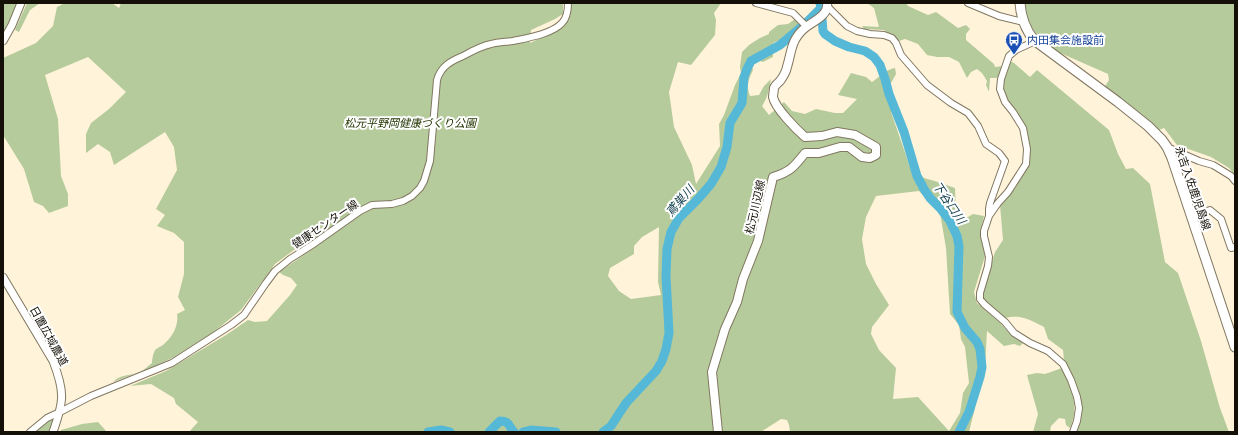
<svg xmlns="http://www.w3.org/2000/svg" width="1238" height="435" font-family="'Source Serif 4','Noto Sans JP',serif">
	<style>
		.green { fill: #b6cb9b; fill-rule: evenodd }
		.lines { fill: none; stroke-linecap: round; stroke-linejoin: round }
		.river { stroke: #56b8d7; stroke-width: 9 }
		.minor-casing { stroke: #817760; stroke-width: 8 }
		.tertiary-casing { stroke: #817760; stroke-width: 9 }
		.secondary-casing { stroke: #817760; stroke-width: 10 }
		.primary-casing { stroke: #817760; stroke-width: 11 }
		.minor { stroke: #fff; stroke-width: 6 }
		.tertiary { stroke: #fff; stroke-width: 7 }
		.secondary { stroke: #fff; stroke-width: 8 }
		.primary { stroke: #fff; stroke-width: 9 }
		.labels { text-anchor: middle; stroke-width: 4; stroke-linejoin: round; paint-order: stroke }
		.transit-label { font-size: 11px; fill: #164399; stroke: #fff; text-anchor: start }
		.park-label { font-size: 11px; font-style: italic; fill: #233500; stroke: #fff }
		.street-label { font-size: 11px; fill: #141007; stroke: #fff }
		.water-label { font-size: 12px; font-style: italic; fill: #194552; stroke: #fff }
	</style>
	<rect width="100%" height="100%" fill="#fff3da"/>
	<!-- green -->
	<path class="green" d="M3 3H17L11 20 3 34Z
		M27 3H40L30 10 19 32 15 30Z
		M65 3H112L119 8 121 3H563V14L555 19 531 30 530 43 563 27 569 19 572 3H721L714 13 716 20 715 35 691 65 678 62 669 92 674 127 692 165 696 184 720 146 719 124 724 115 735 85 741 73 740 67 742 52 749 45 760 38 769 34V32L778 25 788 24 795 19 799 25 780 40 773 43V57L763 62 749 57 753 70C748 80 746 86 750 96L759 95 764 86 771 79C769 89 768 97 762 106L769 115 784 102 792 111 805 114 816 109 835 113H843L857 99 838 95 851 73 866 77 872 82C880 77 886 69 895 68L896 74 891 83V112L911 170 924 178 938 182 955 188 956 214 963 220 973 214 984 216 980 234 985 256 974 292 977 303 1001 324 1011 335 1023 343 1020 346 1014 344 1004 346 987 331 985 367 969 432H790L789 425 787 420 781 419 761 432H189L198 422 176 404 174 398 151 384 130 386 166 371 226 335 248 320 255 322 267 321 290 295 297 285 291 278 283 275 279 272 320 244 314 235 275 264 241 310 215 331 174 357 153 367 113 382C120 374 129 376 138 373 143 371 148 366 152 363 152 359 153 354 155 350 157 348 160 347 163 345 172 337 179 326 177 314L185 310 178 297 184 274V242L174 233 157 226 165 215 156 209 177 170 174 147 165 132 114 165 110 152 98 144 86 153V134L91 123 109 109 126 92 88 57 45 75 58 119 61 176 68 194V206L49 213 43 206 34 202 24 169 3 135V58L36 43 53 26 57 7ZM919 191 940 213 946 248 950 314 959 325 961 339 965 347 969 383 963 393 960 413 949 431 918 397 893 399 896 368 879 350 871 334 872 327 889 305 876 284 866 264 862 239 866 217 876 196ZM659 227 658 282 661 295 631 299 619 291 608 276 610 268 634 254V246L642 237Z
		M867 3H906L908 6 928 15 936 12 958 28 966 25 970 29 966 34V40L994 64 995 67 1003 66 1000 76 996 78H990L989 92 986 85 987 81 982 73 977 69 971 72 967 78 959 62 949 57H937L927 55 918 44 905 39 899 41 884 30 864 29 862 26 879 27 874 8Z
		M1025 3H1235V175L1229 168 1211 157 1177 145 1164 128 1159 130 1104 88 1109 80 1108 74 1058 52 1053 53C1039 36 1026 26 1025 3Z
		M1009 61 1014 63 1030 77 1037 70 1109 130 1118 154 1126 169 1133 168 1150 184 1165 262 1178 273 1201 341 1220 408 1229 432H1076L1080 422 1082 406 1064 361 1063 350 1048 339 1044 327C1030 320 1021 314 1005 318L986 302 983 296V290L995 252 1003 240 1000 205 1029 158 1028 136 1024 125 1015 110 1006 101 1002 88 1003 79Z
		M1062 368C1071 390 1080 405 1070 428L1066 425 1065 419 1059 418 1051 426 1050 432H1033L1038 414 1027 375 1037 373 1045 374Z
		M54 419 49 432H35L47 422Z
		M98 422 107 432H60L61 430 82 424Z"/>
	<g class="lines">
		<!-- river -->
		<path class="river" d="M822 19 823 31 825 34 835 41 849 47 865 51 874 57 880 65 885 79 889 94 904 132 917 176 924 189 930 198 940 208 950 221 957 236 959 246 957 312 965 328 977 342 980 349 982 367 980 377 969 412 959 432
			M428 432 441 430 450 432
			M489 432 500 421C510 421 508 426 514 432
			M523 432 531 430 556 432
			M603 432 611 426 626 403 656 371 662 361 666 349 669 333 666 276 667 249 671 232 679 218 698 199 711 184 721 167 727 147 730 123 742 103 744 77 747 69 751 61 780 45 805 24 821 8 820 3"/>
		<!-- minor casing -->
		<g class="minor-casing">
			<path id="minor" d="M756 3 793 13 807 27
				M968 3 999 16 1023 22
				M827 6 847 26 857 31 870 34 884 35 892 38 896 43 901 55 927 85 951 103 968 113 978 126 986 144 999 153 1005 161 990 203 989 209V216
				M1034 40 1031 43 1016 50 1009 56 1001 79 1000 89 1005 102 1013 112 1023 128 1027 149 1026 164 1008 192 998 203 989 216 984 231V236L989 257 988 266 980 293V299L984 304 1005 322 1014 333 1030 343 1048 351 1063 364 1071 380 1077 397 1079 408 1077 421 1073 432
				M1167 147 1199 161 1213 165 1231 176 1235 181
				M1191 216 1210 210 1221 219 1231 248 1235 247
				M30 432 47 418 60 412 91 396 172 363 231 325 244 315 266 283 275 271 290 259 312 245 360 211 372 205 392 204 403 201 412 196 420 188 424 181 430 161 437 80C441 66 451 61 463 56 472 51 481 46 491 44 498 42 506 42 513 41 527 38 552 34 562 23 567 18 568 10 568 3"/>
		</g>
		<!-- tertiary casing -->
		<g class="tertiary-casing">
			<path id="tertiary" d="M3 41 12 25 21 3
				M3 277 53 361C65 392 64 401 53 432"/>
		</g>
		<!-- secondary casing -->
		<g class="secondary-casing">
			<path id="secondary" d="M718 432 712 372 725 329 737 302 743 279 758 241 773 177C790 172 794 167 805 153H819L840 147H849L862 157 870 158 876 155V147L855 135 837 132 822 136 805 137C797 130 775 108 773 97 773 95 774 90 774 88 775 85 778 83 780 81 783 77 786 72 787 67 792 50 791 39 806 27 814 21 829 15 827 3"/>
		</g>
		<!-- primary casing -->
		<g class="primary-casing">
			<path id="primary" d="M1020 3C1021 18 1025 29 1034 40L1118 102 1148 126 1162 140 1167 147 1172 158 1235 347"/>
		</g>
		<!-- minor -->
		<use href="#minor" class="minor"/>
		<!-- tertiary -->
		<use href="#tertiary" class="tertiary"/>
		<!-- secondary -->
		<use href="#secondary" class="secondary"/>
		<!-- primary -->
		<use href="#primary" class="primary"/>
	</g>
	<!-- icons -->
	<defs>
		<g id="bus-pin" transform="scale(0.9)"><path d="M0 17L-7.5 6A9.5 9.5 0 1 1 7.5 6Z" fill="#1a4fb4" stroke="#fff"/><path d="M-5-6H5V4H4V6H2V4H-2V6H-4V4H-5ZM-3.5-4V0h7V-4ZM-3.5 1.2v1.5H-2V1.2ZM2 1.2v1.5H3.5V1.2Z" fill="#fff"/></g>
	</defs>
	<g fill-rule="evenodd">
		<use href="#bus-pin" x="1014" y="40"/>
	</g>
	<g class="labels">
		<!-- transit labels -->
		<g class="transit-label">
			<text x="1027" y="44">内田集会施設前</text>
		</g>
		<!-- park labels -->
		<g class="park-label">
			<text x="410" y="127">松元平野岡健康づくり公園</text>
		</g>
		<!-- street labels -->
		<g class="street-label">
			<text transform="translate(1193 188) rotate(71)" y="4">永吉入佐鹿児島線</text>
			<text transform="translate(755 207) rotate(-77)" y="4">松元川辺線</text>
			<text transform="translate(325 224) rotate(-34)" y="4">健康センター線</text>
			<text transform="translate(49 336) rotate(61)" y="4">日置広域農道</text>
		</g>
		<!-- water labels -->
		<g class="water-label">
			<text transform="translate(680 201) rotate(-49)" y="4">鳶巣川</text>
			<text transform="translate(949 203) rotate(56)" y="4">下谷口川</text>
		</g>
	</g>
	<!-- border -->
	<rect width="1238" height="435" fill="none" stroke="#141007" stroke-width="8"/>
</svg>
